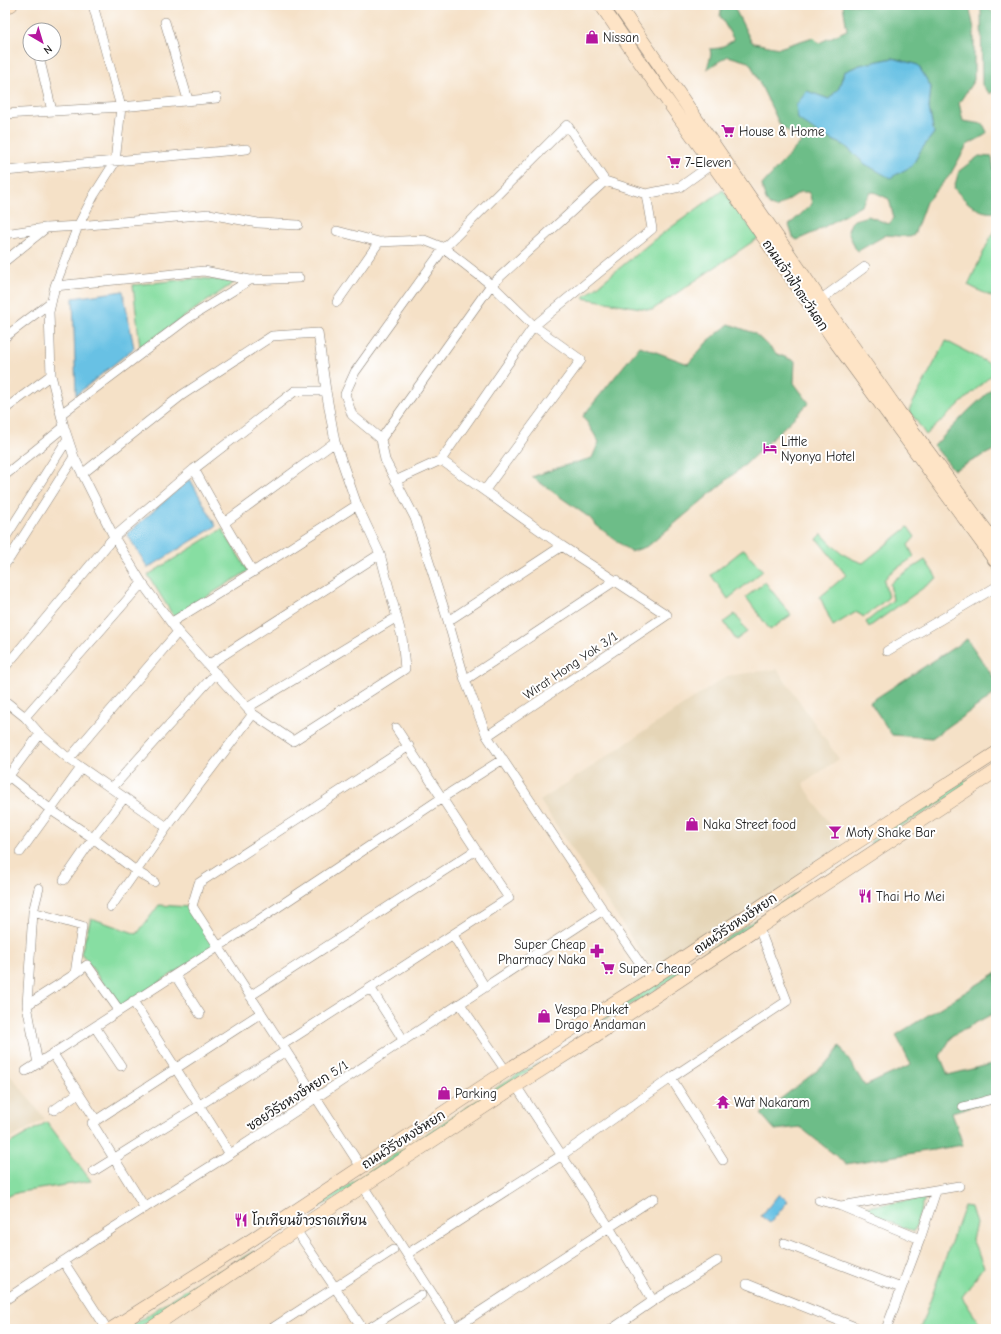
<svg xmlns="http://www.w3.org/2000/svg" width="1001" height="1334" font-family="'Comic Neue','Playpen Sans Thai',sans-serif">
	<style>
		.built { fill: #e5d5b7 }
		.green { fill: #87dea2; stroke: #527d5f }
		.forest { fill: #6dbd88; stroke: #446c52; fill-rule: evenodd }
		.water { fill: #67c1e4; stroke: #426e80 }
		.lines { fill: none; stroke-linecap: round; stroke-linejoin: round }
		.minor-casing { stroke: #887e72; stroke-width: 10 }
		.secondary-casing { stroke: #887e72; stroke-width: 14 }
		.minor { stroke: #fff; stroke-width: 9 }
		.secondary { stroke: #fee4c6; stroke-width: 13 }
		.labels { text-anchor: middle; stroke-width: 4; stroke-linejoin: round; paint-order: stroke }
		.poi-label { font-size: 13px; fill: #1c1c1c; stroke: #fff; text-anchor: start }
		.street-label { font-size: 13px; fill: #1c1c1c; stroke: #fff }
	</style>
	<rect width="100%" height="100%" fill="#fff"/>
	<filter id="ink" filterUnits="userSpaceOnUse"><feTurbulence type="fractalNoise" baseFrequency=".025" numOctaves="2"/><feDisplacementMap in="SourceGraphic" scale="8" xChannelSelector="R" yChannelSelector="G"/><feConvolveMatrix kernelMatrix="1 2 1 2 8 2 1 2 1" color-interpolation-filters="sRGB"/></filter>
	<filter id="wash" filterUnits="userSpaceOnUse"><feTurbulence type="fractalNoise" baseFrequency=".012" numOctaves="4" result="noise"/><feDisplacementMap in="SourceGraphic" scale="16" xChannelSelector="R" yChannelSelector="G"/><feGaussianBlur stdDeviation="0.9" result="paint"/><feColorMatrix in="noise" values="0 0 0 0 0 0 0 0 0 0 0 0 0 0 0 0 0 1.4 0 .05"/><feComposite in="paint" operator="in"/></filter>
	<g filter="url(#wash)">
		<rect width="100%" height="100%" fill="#f5e1c7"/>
		<!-- built -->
		<path class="built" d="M777 669 839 759 803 784 844 847 655 973 540 801 727 676Z
			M9 1073 45 1119 5 1142V1075Z"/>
		<!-- green -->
		<path class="green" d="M723 190 758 238 652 310 583 298 655 239Z
			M996 226V299L968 285Z
			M199 278 235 282 140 347 133 285Z
			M946 341 996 367V371L926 435 909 410Z
			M908 527 915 537 908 545 914 557 890 573 884 580 888 598 864 617 856 612 833 626 820 597 846 575 817 539 822 534C835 548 843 557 863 563Z
			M222 529 248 571 174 617 148 575Z
			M744 549 763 571 728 599 711 575Z
			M925 560 937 578 869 627 866 622 893 600 890 584 895 579Z
			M765 582 791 615 770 630 746 597Z
			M735 614 747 632 736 640 724 622Z
			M996 761V767L923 814 895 829 871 844 870 842Z
			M821 880 644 998 624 1008 597 1024 596 1023 792 896Z
			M159 905 190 907 215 947 120 1007 81 953 91 918 137 934Z
			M544 1061 335 1199 311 1211 279 1232 278 1231 521 1072Z
			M47 1122 91 1181 20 1192 5 1197V1146Z
			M925 1198 914 1232 859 1208Z
			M964 1206 971 1207 976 1224 972 1239 984 1267 962 1297 983 1329H920Z
			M254 1251 255 1252 136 1329H127L207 1276 225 1269Z"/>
		<!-- forest -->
		<path class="forest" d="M722 5H733L751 41 754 43 779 48 813 37 819 43 847 30 843 5H969L974 29V80L959 103 963 121 983 124 987 132 985 135 967 145 950 175 926 202 914 235 910 237 886 235 858 251 855 248 848 231 851 223 854 220 868 216 889 224 894 218 889 199 874 192 870 193 861 206 815 232 797 240 793 237 789 225 812 204 810 195 808 192H800L776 208C765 206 764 194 762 185L801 142 780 125 751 65 748 62 728 56 707 69 711 54 710 49 720 48 734 40 720 16ZM893 58 918 65 931 87 929 108 934 133 921 150 912 166 865 164 844 145 819 134 806 91 829 99 839 88 844 72 860 65Z
			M981 5H989L988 8 996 15V89L990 94 982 85Z
			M979 156 992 157 994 170 996 173V212C978 215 965 201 954 188L959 171Z
			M729 324 754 333 777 354 795 361 794 383 809 403 747 463 648 546 631 552 596 525 590 518 532 477 560 467 592 458 599 442 583 416 640 346 688 364 707 342Z
			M996 385V449L954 470 934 446 967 412Z
			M967 639 996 681V693L932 738 892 735 870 702Z
			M996 973V1012L953 1035 940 1056 948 1075 996 1063V1099L952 1112 963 1145 846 1164 800 1127 775 1130 761 1114 832 1059 840 1046 865 1086 911 1065 896 1035Z"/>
		<!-- water -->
		<path class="water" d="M893 58 918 65 931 87 929 108 934 133 921 150 912 166 890 178 865 164 844 145 819 134 798 119 796 105 807 91 829 99 839 88 844 72 860 65Z
			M123 291 134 348 76 395 73 298Z
			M190 479 216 526 148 568 127 534Z
			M779 1194 788 1201 770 1223 761 1216Z"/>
	</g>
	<g filter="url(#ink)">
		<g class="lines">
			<!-- minor casing -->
			<g class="minor-casing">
				<path id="minor" d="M165 22 188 100
					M39 57 52 111
					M5 114 121 107 217 98
					M5 171 247 149
					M337 231 379 242 424 240 444 248 494 287 534 326 581 360 485 490
					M5 234 45 228
					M5 261 46 228 78 226 209 214 258 223 298 225
					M55 286 204 271 250 280 299 278
					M820 300 865 267
					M337 302 379 242
					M5 337 51 302
					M5 409 51 375
					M61 414 187 319 250 280
					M381 439 491 285 605 181
					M441 460 562 546 667 615 487 736
					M194 469 224 523 253 572
					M82 474 182 395 272 336 318 333 326 391 335 442 357 505 380 554 402 637 405 669 293 741 253 714 247 708 178 632 142 583 114 537 74 457 64 427 51 375 49 312 55 286 78 226 94 195 115 162 121 107 93 5
					M5 475 64 427
					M395 481 441 460 534 326 652 229 646 194
					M224 523 335 442
					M5 538 67 440
					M5 564 9 559 74 457
					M448 621 562 546
					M172 622 253 572 357 505
					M887 651 996 587
					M208 665 380 554
					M5 667 114 537 194 469 295 391H326
					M465 680 616 580
					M5 701 25 717 40 734 69 759 167 827
					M247 708 397 617
					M25 717 142 583
					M69 759 178 632
					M5 773 51 810 93 838 136 871 154 882
					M5 781 40 734
					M112 788 216 673
					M20 852 81 768
					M64 880 93 838 124 798
					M111 907 167 827 253 714
					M33 912 82 926 75 974 87 965 119 1010
					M453 935 485 987
					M175 975 200 1014
					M651 979 603 910 487 736 465 680 448 621 415 518 385 460 381 439 352 415 345 394 355 372 444 248 567 125 605 181 646 194 680 187 712 164
					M371 989 404 1041
					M250 996 476 850
					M133 1001 230 1154
					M460 1004 506 1071
					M27 1005 75 974
					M95 1027 121 1066
					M282 1045 509 898 476 850 396 728
					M53 1054 96 1120
					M38 1064 27 1005 33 912 39 888
					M26 1071 218 947 442 798 503 759
					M671 1078 723 1160
					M516 1086 609 1227 653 1301
					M963 1107 996 1098
					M54 1110 78 1093
					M361 1167 192 906 199 883 409 746
					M94 1171 286 1051
					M363 1186 455 1329
					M819 1200 841 1206 920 1239
					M841 1206 959 1186
					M145 1208 92 1123 261 1013
					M296 1230 363 1329
					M784 1243 901 1288
					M407 1254 562 1155 671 1078 787 1001 759 928
					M63 1261 107 1329
					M747 1284 860 1329
					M5 1300 113 1228 230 1154 603 910
					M455 1328 654 1198
					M271 1329 393 1250
					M368 1329 421 1295
					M612 1329 653 1301 717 1261
					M886 1329 920 1239 936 1191"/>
			</g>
			<!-- secondary casing -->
			<g class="secondary-casing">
				<path id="secondary" d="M601 5 637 58 738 200 834 340 996 562
					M618 5 824 305 899 412 996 544
					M5 7 11 5
					M111 1329 253 1239 506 1071 651 979 853 845 996 753
					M150 1329 296 1230 516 1086 595 1036 996 771"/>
			</g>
			<!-- minor -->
			<use href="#minor" class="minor"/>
			<!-- secondary -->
			<use href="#secondary" class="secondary"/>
		</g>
	</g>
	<!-- icons -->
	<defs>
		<g id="shop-bare" transform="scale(1.08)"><path d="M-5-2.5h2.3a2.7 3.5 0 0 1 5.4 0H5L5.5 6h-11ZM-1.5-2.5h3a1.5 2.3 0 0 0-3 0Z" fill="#b5179e" stroke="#fff" stroke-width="2.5" paint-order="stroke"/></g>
		<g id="supermarket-bare" transform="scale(1.08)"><path d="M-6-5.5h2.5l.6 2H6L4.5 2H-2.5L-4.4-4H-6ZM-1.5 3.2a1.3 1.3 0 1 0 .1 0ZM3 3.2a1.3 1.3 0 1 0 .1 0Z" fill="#b5179e" stroke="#fff" stroke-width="2.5" paint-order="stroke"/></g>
		<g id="hotel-bare" transform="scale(1.08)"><path d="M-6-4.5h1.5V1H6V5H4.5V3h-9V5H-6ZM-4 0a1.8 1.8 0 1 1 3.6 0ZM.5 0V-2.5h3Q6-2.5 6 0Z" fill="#b5179e" stroke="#fff" stroke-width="2.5" paint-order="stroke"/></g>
		<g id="bar-bare" transform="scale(1.08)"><path d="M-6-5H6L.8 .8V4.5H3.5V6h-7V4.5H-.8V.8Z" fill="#b5179e" stroke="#fff" stroke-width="2.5" paint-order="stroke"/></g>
		<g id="restaurant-bare" transform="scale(1.08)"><path d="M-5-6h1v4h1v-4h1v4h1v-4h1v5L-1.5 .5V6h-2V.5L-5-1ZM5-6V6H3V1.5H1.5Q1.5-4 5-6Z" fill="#b5179e" stroke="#fff" stroke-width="2.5" paint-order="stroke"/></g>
		<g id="pharmacy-bare" transform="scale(1.08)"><path d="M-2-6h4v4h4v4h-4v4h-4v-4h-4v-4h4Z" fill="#b5179e" stroke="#fff" stroke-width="2.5" paint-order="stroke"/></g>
		<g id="temple-bare" transform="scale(1.08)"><path d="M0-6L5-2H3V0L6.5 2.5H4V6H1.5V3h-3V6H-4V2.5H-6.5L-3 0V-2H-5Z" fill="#b5179e" stroke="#fff" stroke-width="2.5" paint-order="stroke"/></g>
	</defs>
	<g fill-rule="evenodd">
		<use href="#shop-bare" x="592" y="37"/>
		<use href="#supermarket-bare" x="728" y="131"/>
		<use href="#supermarket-bare" x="674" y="162"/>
		<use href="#hotel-bare" x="770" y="448"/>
		<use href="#shop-bare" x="692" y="824"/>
		<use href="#bar-bare" x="835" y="832"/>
		<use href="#restaurant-bare" x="865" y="896"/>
		<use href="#pharmacy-bare" x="597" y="951"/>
		<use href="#supermarket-bare" x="608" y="968"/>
		<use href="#shop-bare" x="544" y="1016"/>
		<use href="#shop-bare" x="444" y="1093"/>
		<use href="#temple-bare" x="723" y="1102"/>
		<use href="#restaurant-bare" x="241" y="1220"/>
	</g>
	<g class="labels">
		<!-- poi labels -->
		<g class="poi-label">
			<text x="603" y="42">Nissan</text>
			<text x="739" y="136">House &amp; Home</text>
			<text x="685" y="167">7-Eleven</text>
			<text x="781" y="446">Little<tspan x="781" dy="15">Nyonya Hotel</tspan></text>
			<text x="703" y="829">Naka Street food</text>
			<text x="846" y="837">Moty Shake Bar</text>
			<text x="876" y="901">Thai Ho Mei</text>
			<text x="586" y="949" text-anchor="end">Super Cheap<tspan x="586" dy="15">Pharmacy Naka</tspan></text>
			<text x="619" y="973">Super Cheap</text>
			<text x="555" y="1014">Vespa Phuket<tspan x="555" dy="15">Drago Andaman</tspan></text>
			<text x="455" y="1098">Parking</text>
			<text x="734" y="1107">Wat Nakaram</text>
			<text x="252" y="1225">โกเทียนข้าวราดเทียน</text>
		</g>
		<!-- street labels -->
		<g class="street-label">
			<text transform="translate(796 285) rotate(56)" y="5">ถนนเจ้าฟ้าตะวันตก</text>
			<text transform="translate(570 665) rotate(-34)" y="5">Wirat Hong Yok 3/1</text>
			<text transform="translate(735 923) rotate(-34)" y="5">ถนนวิรัชหงษ์หยก</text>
			<text transform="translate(297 1095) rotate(-33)" y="5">ซอยวิรัชหงษ์หยก 5/1</text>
			<text transform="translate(403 1139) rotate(-33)" y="5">ถนนวิรัชหงษ์หยก</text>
		</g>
	</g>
	<!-- margin -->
	<rect width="1001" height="1334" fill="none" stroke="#fff" stroke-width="20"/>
	<!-- north arrow -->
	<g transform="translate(42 42) rotate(142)"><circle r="19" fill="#ffffff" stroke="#a4a4a4"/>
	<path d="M0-3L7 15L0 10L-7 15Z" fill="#b5179e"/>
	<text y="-6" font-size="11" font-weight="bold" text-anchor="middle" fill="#1c1c1c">N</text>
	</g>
</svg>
